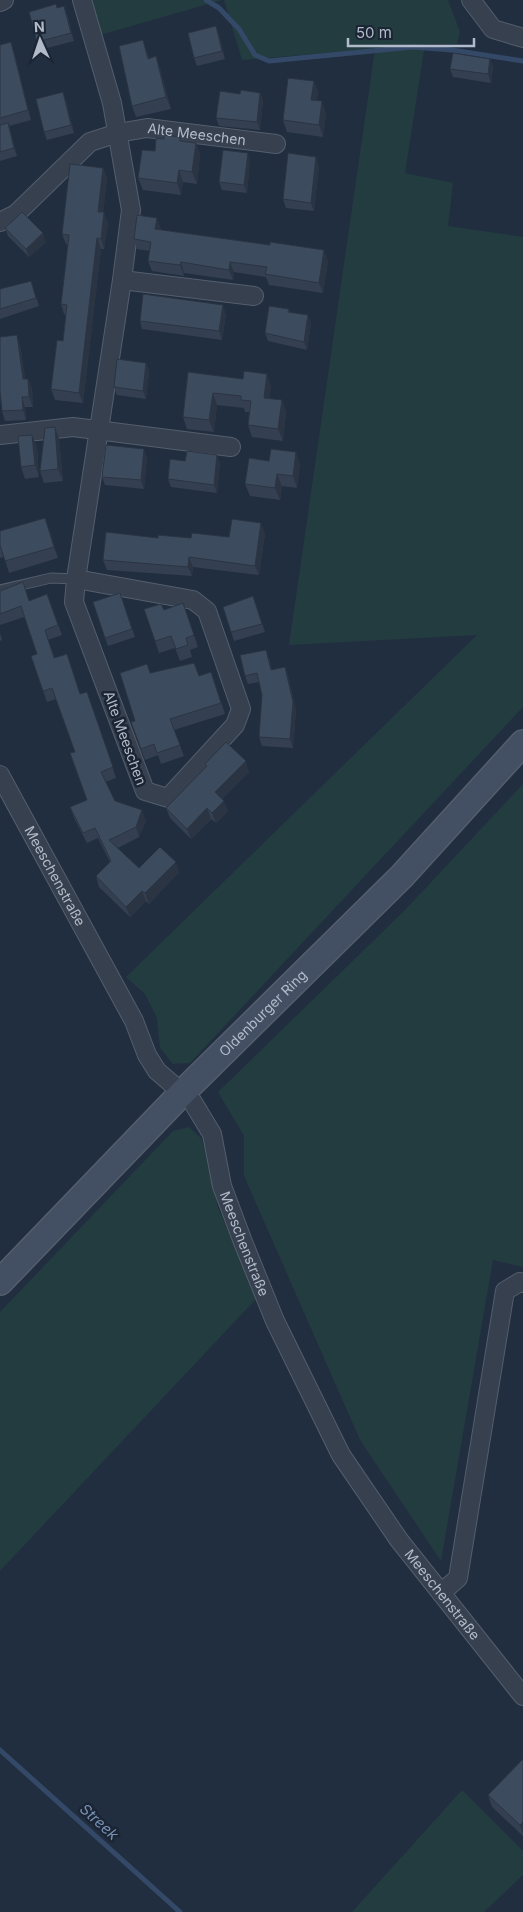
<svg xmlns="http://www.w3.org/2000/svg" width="523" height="1912" font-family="Inter,sans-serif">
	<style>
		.green { fill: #233c40 }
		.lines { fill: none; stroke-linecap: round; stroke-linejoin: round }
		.stream { stroke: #344968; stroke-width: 5 }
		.service-casing { stroke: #545e6d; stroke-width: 11 }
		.minor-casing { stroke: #545e6d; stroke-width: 20 }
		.secondary-casing { stroke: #545e6d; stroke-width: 28 }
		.service { stroke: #36404f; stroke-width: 9 }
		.minor { stroke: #36404f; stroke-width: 18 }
		.secondary { stroke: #434f62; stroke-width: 25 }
		.wall { fill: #344052 }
		.shaded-wall { fill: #2b3442 }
		.building { fill: #3d4b5f; stroke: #2b3442 }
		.labels { text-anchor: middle; stroke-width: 5; stroke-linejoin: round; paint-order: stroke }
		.street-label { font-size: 14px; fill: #b1bbca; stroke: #1b2534 }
		.water-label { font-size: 15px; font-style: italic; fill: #7690b4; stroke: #1b2534 }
	</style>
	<rect width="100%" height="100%" fill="#212e3f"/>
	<!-- green -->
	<path class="green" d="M92 0H222L100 35Z
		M224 0H448L460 32 457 44H425L405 173 453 183 448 226 523 237V707L190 1063 173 1064 160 1048 157 1018 145 994 126 977 477 635 289 645 375 49 242 60Z
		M523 784V1267L493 1260 441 1561 360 1440 244 1176V1136L218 1092 405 910Z
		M189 1127 202 1139 218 1208 258 1297 0 1571V1312L173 1131Z
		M462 1790 523 1851V1875L484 1912H352Z"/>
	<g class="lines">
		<!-- stream -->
		<path class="stream" d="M206 0 219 8 239 29 255 55 269 61 413 47 452 50 523 61
			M0 1750 180 1912"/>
		<!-- service casing -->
		<g class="service-casing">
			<path id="service" d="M0 590 51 578 76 579"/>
		</g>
		<!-- minor casing -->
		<g class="minor-casing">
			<g id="minor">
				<path d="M471 0 493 29 523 38"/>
				<path d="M0 2 4 0"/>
				<path id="s1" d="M0 222 16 214 90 142 118 133 147 128 276 144"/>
				<path d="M122 280 254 296"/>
				<path d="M0 435 73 427 231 447"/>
				<path d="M76 579 193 600 207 611 241 709 235 725 168 798 145 791 74 602 76 579 122 280 131 210 112 103 82 0"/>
				<path id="s2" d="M0 775 134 1021 147 1055 157 1071 192 1101 212 1134 222 1186 243 1242 275 1321 341 1455 399 1540 523 1696"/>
				<path d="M441 1593 458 1578 505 1291 520 1282 523 1283"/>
			</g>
		</g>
		<!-- secondary casing -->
		<g class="secondary-casing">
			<g id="secondary">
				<path id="s3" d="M0 1282 182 1093 402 876 523 743"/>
			</g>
		</g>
		<!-- service -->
		<use href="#service" class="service"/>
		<!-- minor -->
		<use href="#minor" class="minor"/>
		<!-- secondary -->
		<use href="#secondary" class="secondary"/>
	</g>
	<!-- wall -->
	<path class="wall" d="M57 8 67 14 74 41 40 50 37 42Z
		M219 34 225 59 197 66 194 58Z
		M0 45 14 52 31 120 9 126 17 156 0 161Z
		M147 52 149 58 160 68 171 109 136 117 132 106Z
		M490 59 493 68 491 83 453 77 450 69Z
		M314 81 318 93 317 100 326 113 323 137 287 132 283 120Z
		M260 93 263 101 260 130 219 126 216 118 240 94Z
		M66 100 74 133 47 140 44 132Z
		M180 137 182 141 196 143 200 155 197 184 183 182 181 195 143 190 138 178 164 139Z
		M250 162 247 193 222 190 219 182Z
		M319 165 314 211 286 208 283 199Z
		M103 168 107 179 103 212 108 223 104 249H101L83 403 55 400 51 389 63 341 66 315 64 314 61 304 68 245 66 244 62 234Z
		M5 228 46 242 29 257 8 236Z
		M161 229V230L328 261 323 293 269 285 266 277 234 272 233 280 184 273V276L152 271 148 261 150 251 137 249 134 239Z
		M31 281 39 306 0 319V289Z
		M289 309 290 313 311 323 307 350 268 341 265 333Z
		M226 314 222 340 142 329 140 321Z
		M20 345 25 379H28L32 389 33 407H25L26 420 5 421 2 411Z
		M146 363 149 371 146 399 117 395 114 387Z
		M188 372 271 386 269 399 282 400 286 412 283 441 252 437 248 425 249 412H245L244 408 217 405 214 432 187 429 183 417Z
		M55 427 59 439 63 481 44 483 40 471Z
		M37 447 39 477 25 479 21 467Z
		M147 457 144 489 105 485 102 477Z
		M185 461 220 463 217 493 171 487 168 479Z
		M300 464 297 488 282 486 280 500 250 496 245 484Z
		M45 518 58 558 9 573 4 557 0 558V531Z
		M265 533 259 575 193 567 192 576 107 570 103 560 158 538H191L229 537Z
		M0 591 29 601 47 594 62 635 48 640 55 658 81 694 87 692 116 778 105 782 115 801 146 821 139 837 118 848 139 868 179 872 149 904 146 901 130 917 99 887 96 876 110 862 98 838 87 843 74 818 70 807 87 800 75 752 56 699 47 702 31 656 37 654 24 617 0 625Z
		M120 593 135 637 108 646 105 638Z
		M253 596 265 632 234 641 223 607Z
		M183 603 198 647 190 650 192 657 180 661 175 648 159 653 155 641 164 610Z
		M0 633 2 640 0 641Z
		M269 658 272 670 285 667 288 675 296 711 293 748 262 746 259 737 262 695 259 682 248 684 245 676Z
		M211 672 225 714 174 730 184 756 161 764 158 755 145 760 131 722 135 721 150 673 199 676Z
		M205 764 249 772 222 799 228 811 216 823 211 819 191 839 170 818 166 808 206 767Z
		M523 1759V1836L492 1807 488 1795Z"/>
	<!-- shaded-wall -->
	<path class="shaded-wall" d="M64 6 67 14 74 41 71 33Z
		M216 26 219 34 225 59 222 51Z
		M143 40 147 52 152 70 148 59Z
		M11 42 14 52 31 120 28 110Z
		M156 56 160 68 171 109 166 97Z
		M490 59 493 68 491 83 488 74Z
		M314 81 318 93 316 111 311 100Z
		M63 92 66 100 74 133 71 125Z
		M260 93 263 101 260 130 257 122Z
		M322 101 326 113 323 137 319 125Z
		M8 123 11 131 17 156 14 148Z
		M196 143 200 155 197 184 192 172Z
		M248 153 250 162 247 193 244 185Z
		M316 157 319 165 314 211 311 203Z
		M103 168 107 179 102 222 98 212Z
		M179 170 183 182 181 195 177 183Z
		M104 212 108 223 104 249 101 239Z
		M157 218 161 229 159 240 155 229Z
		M43 233 46 242 29 257 26 249Z
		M97 238 101 249 83 403 79 393Z
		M324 250 328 261 323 293 319 283Z
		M181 262 184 273V276L180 265Z
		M230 262 234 272 233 280 229 270Z
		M223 305 226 314 222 340 219 331Z
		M308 315 311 323 307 350 304 342Z
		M17 335 20 345 27 389 23 379Z
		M146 363 149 371 146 399 143 391Z
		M267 374 271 386 268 410 264 398Z
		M28 379 32 389 33 407 29 397Z
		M213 393 217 405 214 432 209 420Z
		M22 397 25 407 26 420 23 410Z
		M282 400 286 412 283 441 278 429Z
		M55 427 59 439 63 481 58 469Z
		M32 435 37 447 39 477 35 465Z
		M144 449 147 457 144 489 141 480Z
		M296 452 300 464 297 488 293 476Z
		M217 455 220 463 217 493 214 485Z
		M277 474 282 486 280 500 275 488Z
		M45 518 50 530 58 558 54 547Z
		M261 523 265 533 259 575 255 566Z
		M189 557 193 567 192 576 188 567Z
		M266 650 269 658 274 679 271 670Z
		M285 667 288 675 296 711 293 748 290 739Z
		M246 761 249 772 219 802 215 792Z
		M224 801 228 811 216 823 212 813Z
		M207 808 211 819 191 839 187 829Z
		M142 810 146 821 139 837 136 827Z
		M176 862 179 872 149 904 145 893Z
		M142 891 146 901 130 917 126 907Z
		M523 1822V1834L520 1825Z"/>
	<!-- building -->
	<path class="building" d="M56 4 57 8 64 6 71 33 37 42 29 12Z
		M216 26 222 51 194 58 188 33Z
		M143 40 148 59 156 56 166 97 132 106 119 46Z
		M11 42 28 110 0 118V45Z
		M453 53 490 59 488 74 450 69Z
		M288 78 314 81 311 100 322 101 319 125 283 120Z
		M241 90 260 93 257 122 216 118 220 91 240 94Z
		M63 92 71 125 44 132 36 99Z
		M8 123 14 148 0 152V125Z
		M164 135 180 137V141L196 143 192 172 179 170 177 183 138 178 142 150 155 151 156 138 164 139Z
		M223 150 248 153 244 185 219 182Z
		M288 153 316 157 311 203 283 199Z
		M70 164 103 168 98 212H104L101 239 97 238 79 393 51 389 57 340 63 341 67 305 61 304 69 235 62 234Z
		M22 212 43 233 26 249 5 228Z
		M137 215 157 218 155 229 270 245V242L324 250 319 283 265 274 267 267 230 262 229 270 181 262 180 265 148 261 151 242 134 239Z
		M31 281 36 298 0 309V289Z
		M143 294 223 305 219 331 140 321Z
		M269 306 289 309 288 312 308 315 304 342 265 333Z
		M17 335 23 379H28L29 397H22L23 410 2 411 0 391V337Z
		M117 359 146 363 143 391 114 387Z
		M244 371 267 374 264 398 282 400 278 429 248 425 251 401 241 400V396L213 393 209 420 183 417 188 372 243 379Z
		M55 427 58 469 40 471 45 428Z
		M32 435 35 465 21 467 18 436Z
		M106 445 144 449 141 480 102 477Z
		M271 449 296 452 293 476 277 474 275 488 245 484 249 458 269 461Z
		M187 451 217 455 214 485 168 479 170 459 185 461Z
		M45 518 54 547 5 561 0 545V531Z
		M232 519 261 523 255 566 189 557 188 567 103 560 106 532 158 538V535L191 538 192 533 229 537Z
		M23 582 29 601 47 594 58 625 45 630 54 658 67 654 80 694 87 692 113 767 101 772 115 801 142 810 136 827 109 840 139 868 160 847 176 862 145 893 142 891 126 907 96 876 111 861 95 828 83 833 70 807 87 800 70 753 75 752 52 688 43 691 31 656 37 654 21 606 0 614V591Z
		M120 593 132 629 105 638 93 602Z
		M253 596 262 624 231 632 223 607Z
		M183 603 194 635 186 638 188 645 176 649 171 636 155 641 144 609 161 604 164 610Z
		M266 650 271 670 285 667 293 702 290 739 259 737 262 695 257 673 245 676 240 655Z
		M194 663 199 676 211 672 221 703 170 719 180 745 157 753 154 744 141 749 131 722 135 721 120 673 147 664 150 673Z
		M226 742 246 761 215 792 224 801 212 813 207 808 187 829 166 808 207 766 205 764Z
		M523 1759V1822L520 1825 488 1795Z"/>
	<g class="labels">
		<!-- street labels -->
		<g class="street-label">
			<text dy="5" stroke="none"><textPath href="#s1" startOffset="230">Alte Meeschen</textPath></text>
			<text transform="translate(125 738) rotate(70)" y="5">Alte Meeschen</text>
			<text dy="5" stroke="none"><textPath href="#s2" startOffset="115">Meeschenstraße</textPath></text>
			<text dy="5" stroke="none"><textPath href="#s3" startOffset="376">Oldenburger Ring</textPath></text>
			<text dy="5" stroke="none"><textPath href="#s2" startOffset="535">Meeschenstraße</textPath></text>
			<text dy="5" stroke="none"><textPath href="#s2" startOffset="940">Meeschenstraße</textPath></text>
		</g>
		<!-- water labels -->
		<g class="water-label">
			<text transform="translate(99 1822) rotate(42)" y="5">Streek</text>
		</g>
	</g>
	<!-- north arrow -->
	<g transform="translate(40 40) rotate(357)" stroke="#1b2534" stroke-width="4" paint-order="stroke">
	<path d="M0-4L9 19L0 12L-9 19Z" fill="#b1bbca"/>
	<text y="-8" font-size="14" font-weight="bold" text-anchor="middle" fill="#b1bbca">N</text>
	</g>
	<!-- scale -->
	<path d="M348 38v8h126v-8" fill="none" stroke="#b1bbca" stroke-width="2.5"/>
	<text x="356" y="38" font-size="15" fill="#b1bbca" stroke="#1b2534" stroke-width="4" paint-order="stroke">50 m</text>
</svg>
